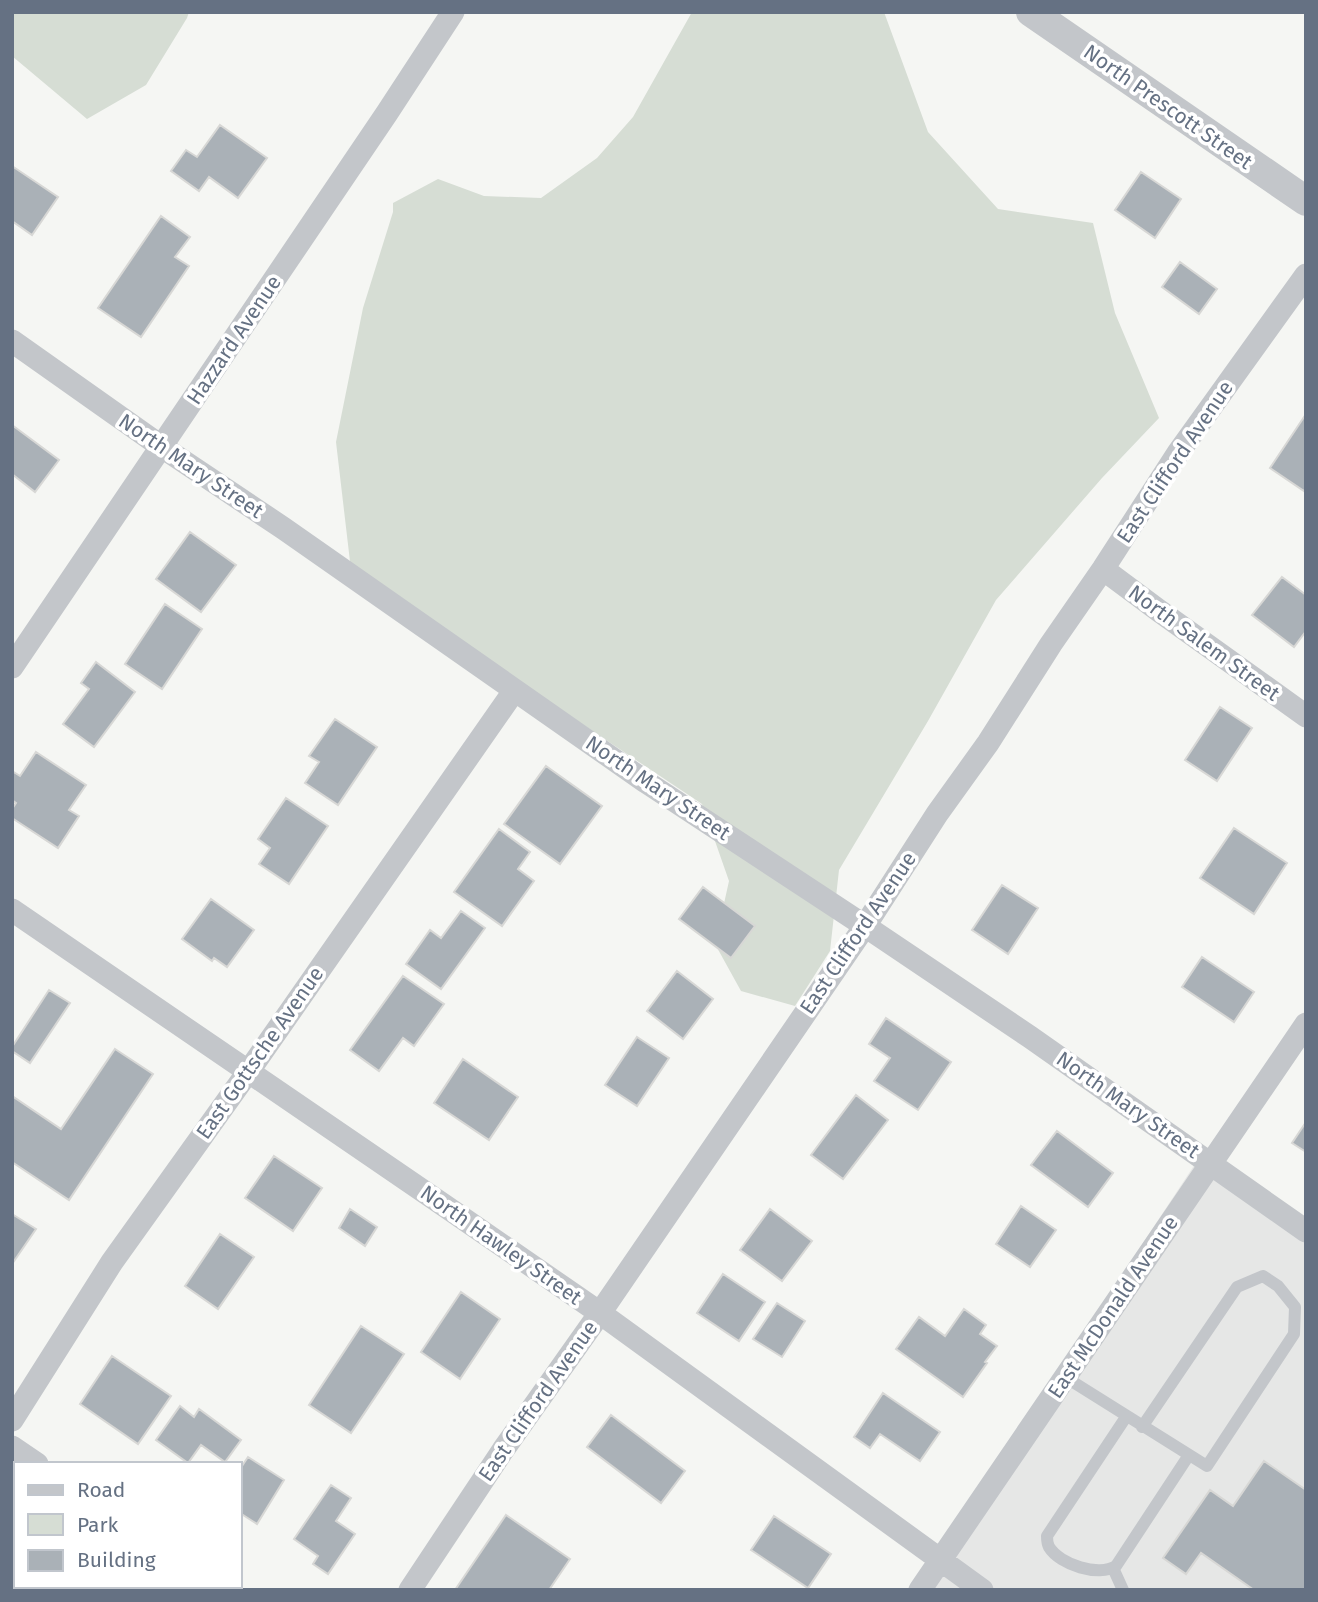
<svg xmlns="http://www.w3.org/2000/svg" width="1318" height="1602" font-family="'Fira Sans',sans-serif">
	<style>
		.built { fill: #e6e7e6 }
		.green { fill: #d6ddd4 }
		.building { fill: #aab1b7; stroke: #d7d7d5; stroke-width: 2 }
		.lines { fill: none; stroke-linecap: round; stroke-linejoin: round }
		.service { stroke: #c3c6ca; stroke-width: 12 }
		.minor { stroke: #c3c6ca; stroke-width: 23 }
		.tertiary { stroke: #c3c6ca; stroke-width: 30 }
		.labels { text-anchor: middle; stroke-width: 7; stroke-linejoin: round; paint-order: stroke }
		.street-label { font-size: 21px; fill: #657183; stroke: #fff }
	</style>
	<rect width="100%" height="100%" fill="#f5f6f3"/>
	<!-- built -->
	<path class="built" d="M1197 1161 1306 1240V1590H935L921 1580Z"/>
	<!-- green -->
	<path class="green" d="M12 12H189L187 18 146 85 87 119 12 56Z
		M692 12H884L928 132 998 209 1093 223 1115 313 1159 418 1102 478 996 600 928 721 839 870 830 951 795 1006 741 991 715 944 729 881 702 804 351 570 336 442 363 308 393 212V203L438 179 484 196 541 198 597 158 633 117Z"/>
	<!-- building -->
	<path class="building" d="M220 125 267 158 238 198 209 177 199 191 171 171 186 150 197 157Z
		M12 166 58 197 32 235 12 221Z
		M1141 172 1181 199 1155 238 1115 210Z
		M161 216 190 237 175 257 189 266 141 337 98 308Z
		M1180 262 1217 289 1199 314 1162 287Z
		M1306 414V488L1304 491 1270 468Z
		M12 425 59 460 35 492 12 474Z
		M190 532 236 565 201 612 156 579Z
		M1282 577 1306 595V631L1294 647 1252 615Z
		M165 604 202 629 162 689 125 664Z
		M96 662 135 692 94 747 63 724 89 689 81 683Z
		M1220 707 1252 728 1217 781 1185 760Z
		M335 719 377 747 338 805 305 783 319 762 309 756Z
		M36 752 86 785 69 810 79 816 58 848 12 818V809L16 803 12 800V771L20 776Z
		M546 766 602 806 560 864 504 824Z
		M286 798 328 826 289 884 259 864 270 848 258 839Z
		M1234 828 1287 863 1254 914 1200 878Z
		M499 829 530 852 518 869 534 881 502 926 454 892Z
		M1002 885 1038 908 1008 954 972 930Z
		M703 887 755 926 731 958 679 919Z
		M211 899 254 930 227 967 214 958 212 961 182 939Z
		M461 911 485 928 441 989 406 964 430 930 441 938Z
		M1202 957 1254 992 1234 1022 1182 987Z
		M677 971 713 999 683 1039 647 1011Z
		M403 976 444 1004 414 1046 403 1038 379 1071 350 1050Z
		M49 990 70 1003 30 1063 12 1051V1047Z
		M886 1018 951 1062 918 1110 874 1081 890 1058 869 1044Z
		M637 1037 669 1058 637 1106 605 1085Z
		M115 1049 153 1074 69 1200 12 1162V1096L61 1129Z
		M463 1059 518 1097 489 1140 434 1103Z
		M856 1095 888 1120 843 1179 811 1155Z
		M1306 1122V1152L1292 1143Z
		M1057 1131 1113 1173 1088 1207 1031 1165Z
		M274 1156 322 1188 293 1231 245 1198Z
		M1021 1206 1056 1230 1030 1267 996 1244Z
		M350 1209 377 1227 365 1246 339 1228Z
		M770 1209 812 1241 782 1281 740 1250Z
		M12 1214 36 1229 12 1264Z
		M220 1234 254 1257 218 1309 185 1286Z
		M723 1274 765 1302 739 1341 697 1313Z
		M461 1292 500 1319 460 1379 421 1352Z
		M777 1303 805 1321 782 1357 753 1339Z
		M964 1309 986 1325 980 1334 997 1346 985 1362 987 1363 963 1397 896 1349 919 1317 945 1336Z
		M361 1326 404 1354 351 1433 309 1405Z
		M112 1356 171 1396 138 1444 80 1404Z
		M883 1393 940 1432 920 1461 880 1434 870 1448 854 1437Z
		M180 1406 194 1417 199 1409 241 1440 225 1462 201 1445 188 1463 156 1440Z
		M611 1415 685 1471 661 1503 587 1447Z
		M248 1457 284 1480 257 1524 240 1513V1469Z
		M1264 1461 1306 1490V1590H1254L1201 1553 1186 1574 1163 1558 1210 1490 1233 1506Z
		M331 1485 351 1498 336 1521 355 1534 328 1574 313 1564 318 1556 294 1539Z
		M506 1515 570 1559 549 1590H455Z
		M774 1516 831 1554 808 1588 751 1550Z
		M12 1523 16 1526V1586H18L15 1590 12 1588Z"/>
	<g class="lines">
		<!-- service -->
		<path class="service" d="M1065 1377 1207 1466 1294 1334 1295 1307 1278 1286 1263 1276 1237 1287 1142 1427
			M1126 1417 1047 1536C1047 1539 1048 1545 1049 1547 1060 1565 1099 1577 1116 1566L1189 1455
			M1113 1568 1123 1590"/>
		<!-- minor -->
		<path class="minor" d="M12 341 162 447 283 528 646 782 865 926 1030 1037 1306 1231
			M1103 569 1158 610 1306 716
			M12 667 387 113 453 12
			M12 910 445 1206 600 1313 982 1590
			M12 1420 112 1262 248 1072 514 691
			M12 1447 37 1464
			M220 1586 225 1590
			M410 1590 503 1450 600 1313 865 926 937 814 988 743 1051 644 1103 569 1178 453 1306 275
			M920 1590 1306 1024"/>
		<!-- tertiary -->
		<path class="tertiary" d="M1031 12 1306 201"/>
	</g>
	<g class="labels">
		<!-- street labels -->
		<g class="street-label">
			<text transform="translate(1168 107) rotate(35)" y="7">North Prescott Street</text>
			<text transform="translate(234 340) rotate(-56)" y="7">Hazzard Avenue</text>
			<text transform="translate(1175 462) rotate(-56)" y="7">East Clifford Avenue</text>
			<text transform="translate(191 466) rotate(34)" y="7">North Mary Street</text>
			<text transform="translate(1204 643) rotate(36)" y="7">North Salem Street</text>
			<text transform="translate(658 788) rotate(34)" y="7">North Mary Street</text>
			<text transform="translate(858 933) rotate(-56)" y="7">East Clifford Avenue</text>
			<text transform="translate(260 1053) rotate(-55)" y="7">East Gottsche Avenue</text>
			<text transform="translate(1128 1105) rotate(35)" y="7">North Mary Street</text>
			<text transform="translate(501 1245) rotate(35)" y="7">North Hawley Street</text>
			<text transform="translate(1113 1307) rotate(-56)" y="7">East McDonald Avenue</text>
			<text transform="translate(538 1401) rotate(-55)" y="7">East Clifford Avenue</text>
		</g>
	</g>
	<!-- border -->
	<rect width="1318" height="1602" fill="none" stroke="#657183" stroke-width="28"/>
	<!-- legend -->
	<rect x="14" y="1462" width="228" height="126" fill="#ffffff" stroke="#c1c6cd" stroke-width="2"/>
	<rect x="28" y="1485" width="35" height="10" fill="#c3c6ca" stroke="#c1c6cd" stroke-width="2"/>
	<text x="77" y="1497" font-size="21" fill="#657183">Road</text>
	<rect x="28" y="1514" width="35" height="21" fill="#d6ddd4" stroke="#c1c6cd" stroke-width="2"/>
	<text x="77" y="1532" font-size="21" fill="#657183">Park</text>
	<rect x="28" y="1550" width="35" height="21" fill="#aab1b7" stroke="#c1c6cd" stroke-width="2"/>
	<text x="77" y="1567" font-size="21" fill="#657183">Building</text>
</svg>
